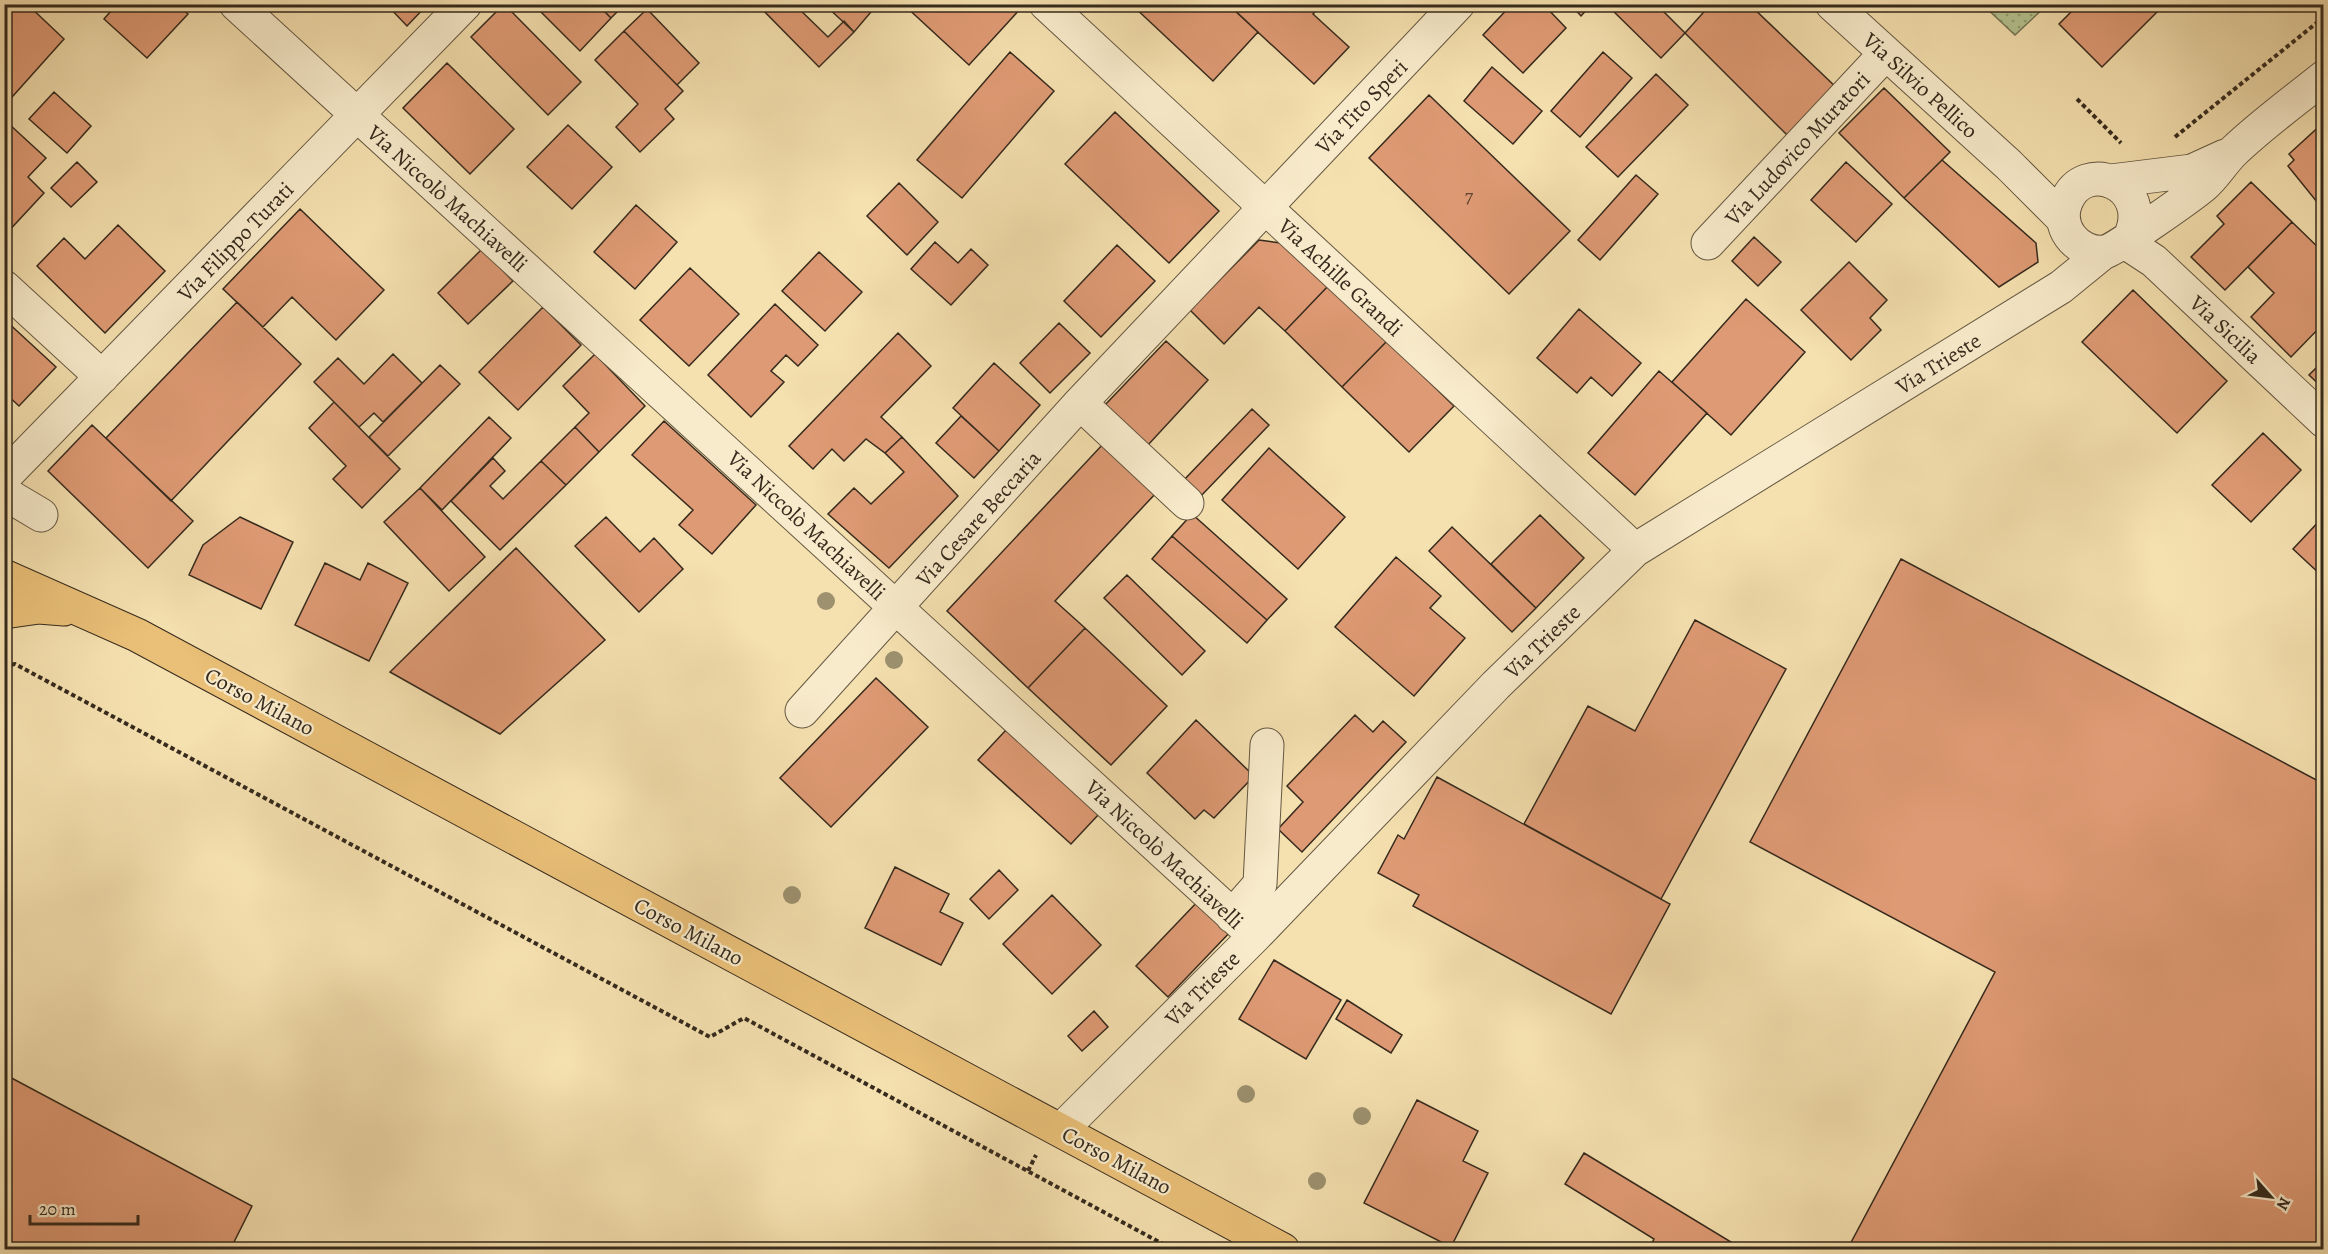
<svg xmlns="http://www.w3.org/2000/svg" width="2328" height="1254" font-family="Alegreya,serif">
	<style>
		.park { fill: url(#park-dots); stroke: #757656; stroke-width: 1.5 }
		.building { fill: #de9a74; stroke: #352a1d; stroke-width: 1.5 }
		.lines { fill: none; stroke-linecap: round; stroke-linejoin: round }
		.minor-casing { stroke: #655842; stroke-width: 35 }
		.major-casing { stroke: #352a1d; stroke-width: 35 }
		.path { stroke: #352a1d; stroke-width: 4; stroke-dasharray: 4.5 3; stroke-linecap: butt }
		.minor { stroke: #f8ebcb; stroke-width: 33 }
		.major { stroke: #eac078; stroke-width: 33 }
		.tree { fill: #9d916f }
		.labels { text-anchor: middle; stroke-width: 4.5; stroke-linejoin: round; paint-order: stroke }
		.number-label { font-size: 20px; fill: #5f4633 }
		.street-label { font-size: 22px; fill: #352a1d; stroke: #f8ebcb }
	</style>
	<defs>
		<pattern id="park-dots" width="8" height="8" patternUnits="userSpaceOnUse" patternTransform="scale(1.5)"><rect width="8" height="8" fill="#b5c390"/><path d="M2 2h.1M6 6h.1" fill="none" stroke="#949f75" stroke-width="1.8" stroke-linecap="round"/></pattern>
	</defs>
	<rect width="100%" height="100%" fill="#f5e0af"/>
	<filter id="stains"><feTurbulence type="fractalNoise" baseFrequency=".00333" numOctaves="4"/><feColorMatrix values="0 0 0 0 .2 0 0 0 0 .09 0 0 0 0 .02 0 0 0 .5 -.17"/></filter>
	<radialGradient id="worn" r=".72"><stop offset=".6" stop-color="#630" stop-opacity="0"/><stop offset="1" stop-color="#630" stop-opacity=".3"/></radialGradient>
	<!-- park -->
	<path class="park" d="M1983 5H2047L2015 35Z"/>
	<!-- building -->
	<path class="building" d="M4 4H27L64 39 4 106Z
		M117 4H177L188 14 147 58 104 19Z
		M386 4H428L407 26Z
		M504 4 581 82 548 115 471 37Z
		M533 4H597L611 18 580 51Z
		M597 4H625L611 18Z
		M757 4H794L828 37 844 21 854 32 819 67Z
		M824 4H874L876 6 854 32Z
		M903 4H1018L1021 8 969 65Z
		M1131 4H1228L1258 32 1213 81Z
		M1239 4H1322L1313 14 1349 47 1314 84 1234 10Z
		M1512 4H1543L1566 28 1523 73 1483 35Z
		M1570 4H1592L1581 16Z
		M1606 4H1656L1685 33 1661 58Z
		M1711 4H1749L1840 91 1793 141 1685 33Z
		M2079 4H2165L2102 67 2059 24Z
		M647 9 699 63 677 85 624 31Z
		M624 31 683 91 665 109 674 119 640 152 616 127 638 104 595 60Z
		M1010 52 1054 91 962 198 917 160Z
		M1603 52 1632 78 1580 137 1551 111Z
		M447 63 514 129 470 174 403 108Z
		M1492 67 1542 111 1513 144 1464 101Z
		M1656 74 1688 105 1618 177 1586 147Z
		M1884 88 1950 152 1904 198 1839 133Z
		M54 92 91 126 67 153 29 119Z
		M1429 95 1570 231 1509 294 1369 158Z
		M1115 112 1219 211 1169 263 1065 164Z
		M2324 122V204L2321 207 2288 166 2294 160 2289 154Z
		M9 124 46 158 28 177 44 193 4 236V129Z
		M568 125 612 167 572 209 527 167Z
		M1942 160 2036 243 2038 262 1999 287 1904 198Z
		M77 162 97 182 71 207 51 188Z
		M1846 162 1892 204 1856 242 1811 200Z
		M1636 175 1658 194 1600 260 1578 240Z
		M2251 182 2292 222 2225 290 2191 257 2224 224 2217 216Z
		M899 183 938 222 907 255 867 216Z
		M636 205 677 242 635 289 594 252Z
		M300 209 384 290 336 340 292 297 263 327 223 289Z
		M2292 222 2324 253V323L2291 357 2251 317 2274 293 2248 267Z
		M118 225 165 271 105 333 37 266 64 238 85 259Z
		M1754 237 1781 262 1758 286 1732 261Z
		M1259 240 1287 244 1329 285 1285 331 1259 307 1224 344 1190 310Z
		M935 242 958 263 971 249 988 265 951 305 911 269Z
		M1117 245 1155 281 1101 337 1064 301Z
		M482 249 513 281 468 324 438 293Z
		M819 252 862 292 825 331 782 291Z
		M1849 262 1887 300 1870 318 1881 330 1851 360 1801 310Z
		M690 268 739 314 689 366 640 320Z
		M1329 285 1387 341 1342 387 1285 331Z
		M2133 290 2227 381 2177 433 2082 342Z
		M1746 299 1805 352 1731 435 1672 382Z
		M237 302 301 364 171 501 106 438Z
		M775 304 818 345 798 366 786 355 771 371 784 382 751 417 708 375Z
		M543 307 581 345 518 410 479 372Z
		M1579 309 1641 363 1612 396 1591 377 1577 393 1537 358Z
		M4 319 56 367 19 406 4 392Z
		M1059 323 1090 353 1050 393 1020 363Z
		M898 333 931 366 881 417 902 437 885 453 866 439 844 461 832 449 813 469 789 446Z
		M1166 341 1208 380 1148 445 1105 405Z
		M1387 341 1454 406 1409 452 1342 387Z
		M393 354 422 383 383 422 374 413 359 427 314 382 338 358 364 384Z
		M595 354 645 406 599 452 575 427 589 413 563 386Z
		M2324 360V389L2309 375Z
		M994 363 1040 405 999 451 953 408Z
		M440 365 460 384 388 456 369 437Z
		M1659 371 1707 413 1635 495 1588 453Z
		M334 402 400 469 362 508 333 479 346 466 309 428Z
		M1252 409 1269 425 1199 498 1182 482Z
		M961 416 999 451 974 478 936 443Z
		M489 417 511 438 442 510 420 488Z
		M664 421 756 505 712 554 679 525 693 510 632 455Z
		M92 425 193 521 148 568 48 471Z
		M575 427 599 452 566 485 541 461Z
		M2263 433 2301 470 2251 522 2212 485Z
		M902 437 958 496 889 568 828 514 854 488 871 504 904 472 885 453Z
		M1104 443 1156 493 1055 601 1085 628 1028 688 947 611Z
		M1269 448 1345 517 1298 569 1222 500Z
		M493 458 505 471 490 486 503 499 541 461 566 485 500 550 451 501Z
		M420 488 485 557 449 591 384 522Z
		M1192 514 1287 599 1267 620 1172 536Z
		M1540 515 1584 558 1536 608 1491 564Z
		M2324 516V574L2322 576 2293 549Z
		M240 517 293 542 261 609 189 575 203 545Z
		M606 517 640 552 654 538 683 569 639 612 575 546Z
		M1452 527 1536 608 1512 632 1429 551Z
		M1172 536 1267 620 1247 643 1152 559Z
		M516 548 605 640 500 734 390 672Z
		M1396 557 1441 596 1430 608 1465 638 1414 696 1335 627Z
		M1901 559 2324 784V1250H1847L1995 972 1750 842Z
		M325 563 360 580 368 563 408 583 369 661 295 625Z
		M1127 575 1205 651 1182 675 1104 598Z
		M1695 620 1786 669 1661 899 1524 824 1588 706 1635 731Z
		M1085 628 1167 706 1111 765 1028 688Z
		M876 678 928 727 831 827 780 778Z
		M1355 715 1373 732 1383 721 1406 742 1302 852 1278 829 1303 802 1287 786Z
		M1196 720 1254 776 1214 818 1204 810 1195 819 1147 773Z
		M1006 730 1099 814 1071 844 978 760Z
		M1437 777 1670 904 1611 1014 1413 906 1419 895 1378 873 1398 835 1404 839Z
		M895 867 949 894 940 912 963 923 941 965 865 928Z
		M999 870 1018 890 989 919 970 899Z
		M1052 895 1101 945 1052 994 1003 944Z
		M1201 898 1233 929 1168 997 1136 966Z
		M1274 960 1341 1000 1306 1059 1239 1019Z
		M1347 1000 1402 1035 1391 1053 1336 1019Z
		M1094 1011 1108 1027 1082 1051 1068 1036Z
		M4 1074 252 1206 230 1250H4Z
		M1417 1100 1478 1131 1463 1161 1488 1173 1451 1247 1364 1203Z
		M1584 1153 1731 1242 1726 1250H1648L1654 1239 1565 1184Z"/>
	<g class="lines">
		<!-- minor casing -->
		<g class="minor-casing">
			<path id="minor" d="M236 4 1255 936
				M1046 4 1635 550
				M1832 4 2009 165 2063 219
				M2111 181 2192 171 2225 156
				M2130 237C2154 185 2084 156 2066 202 2061 214 2063 226 2070 236 2078 247 2092 254 2105 252 2115 250 2191 196 2203 186 2214 177 2222 163 2233 152 2261 125 2293 102 2324 77
				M2125 242 2154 261 2324 421
				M1708 243 1886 53
				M4 287 102 377
				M1080 403 1187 503
				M4 477 465 4
				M4 493 41 515
				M802 711 1080 403 1458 4
				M1232 916 1260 884 1267 745
				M1061 1130 1255 936 1496 685 1635 550 2061 287 2104 252"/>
		</g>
		<!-- major casing -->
		<g class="major-casing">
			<path id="major" d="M4 576 137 635 1283 1250
				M4 612 39 607 64 609"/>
		</g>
		<!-- path -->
		<path class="path" d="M2077 99 2121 143
			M2175 137 2324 17
			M4 666 15 664 710 1037 744 1018 1174 1250
			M1028 1171 1036 1155"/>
		<!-- minor -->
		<use href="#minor" class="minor"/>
		<!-- major -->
		<use href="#major" class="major"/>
	</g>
	<!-- trees -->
	<g class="tree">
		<circle cx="826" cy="601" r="9"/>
		<circle cx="894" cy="660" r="9"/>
		<circle cx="792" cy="895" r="9"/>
		<circle cx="1246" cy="1094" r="9"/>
		<circle cx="1362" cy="1116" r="9"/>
		<circle cx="1317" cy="1181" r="9"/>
	</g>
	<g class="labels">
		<!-- number labels -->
		<g class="number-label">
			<text x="1469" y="202">7</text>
		</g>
		<!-- street labels -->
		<g class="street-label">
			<text transform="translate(1921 85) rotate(42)" y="8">Via Silvio Pellico</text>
			<text transform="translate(1361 106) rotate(-46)" y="8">Via Tito Speri</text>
			<text transform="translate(1797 148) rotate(-47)" y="8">Via Ludovico Muratori</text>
			<text transform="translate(448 198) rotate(42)" y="8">Via Niccolò Machiavelli</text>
			<text transform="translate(235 241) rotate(-46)" y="8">Via Filippo Turati</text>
			<text transform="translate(1341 277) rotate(43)" y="8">Via Achille Grandi</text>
			<text transform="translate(2226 329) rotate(43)" y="8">Via Sicilia</text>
			<text transform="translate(1938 363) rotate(-32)" y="8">Via Trieste</text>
			<text transform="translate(978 518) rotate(-48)" y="8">Via Cesare Beccaria</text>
			<text transform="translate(807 525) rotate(43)" y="8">Via Niccolò Machiavelli</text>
			<text transform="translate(1542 641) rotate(-44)" y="8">Via Trieste</text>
			<text transform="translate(260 701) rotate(28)" y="8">Corso Milano</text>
			<text transform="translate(1165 854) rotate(43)" y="8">Via Niccolò Machiavelli</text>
			<text transform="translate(689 931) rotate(28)" y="8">Corso Milano</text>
			<text transform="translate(1202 988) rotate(-45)" y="8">Via Trieste</text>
			<text transform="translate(1117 1160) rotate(28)" y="8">Corso Milano</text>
		</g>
	</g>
	<!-- margin -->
	<rect width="2328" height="1254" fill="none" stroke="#f5e0af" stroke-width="24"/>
	<rect x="6" y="6" width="2316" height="1242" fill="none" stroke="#352a1d" stroke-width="3"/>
	<rect x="12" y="12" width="2304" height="1230" fill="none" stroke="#352a1d" stroke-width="1.5"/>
	<!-- north arrow -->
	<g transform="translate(2271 1197) rotate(118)" stroke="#f8ebcb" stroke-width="4.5" paint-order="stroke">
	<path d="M0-4.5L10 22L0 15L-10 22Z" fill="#352a1d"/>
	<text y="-9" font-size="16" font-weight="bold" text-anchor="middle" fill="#352a1d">N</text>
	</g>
	<!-- scale -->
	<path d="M30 1215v9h108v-9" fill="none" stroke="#352a1d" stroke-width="3"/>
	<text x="39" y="1215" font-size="18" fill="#352a1d" stroke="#f8ebcb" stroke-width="4.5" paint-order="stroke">20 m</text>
	<rect width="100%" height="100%" filter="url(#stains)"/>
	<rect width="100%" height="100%" fill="url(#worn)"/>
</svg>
